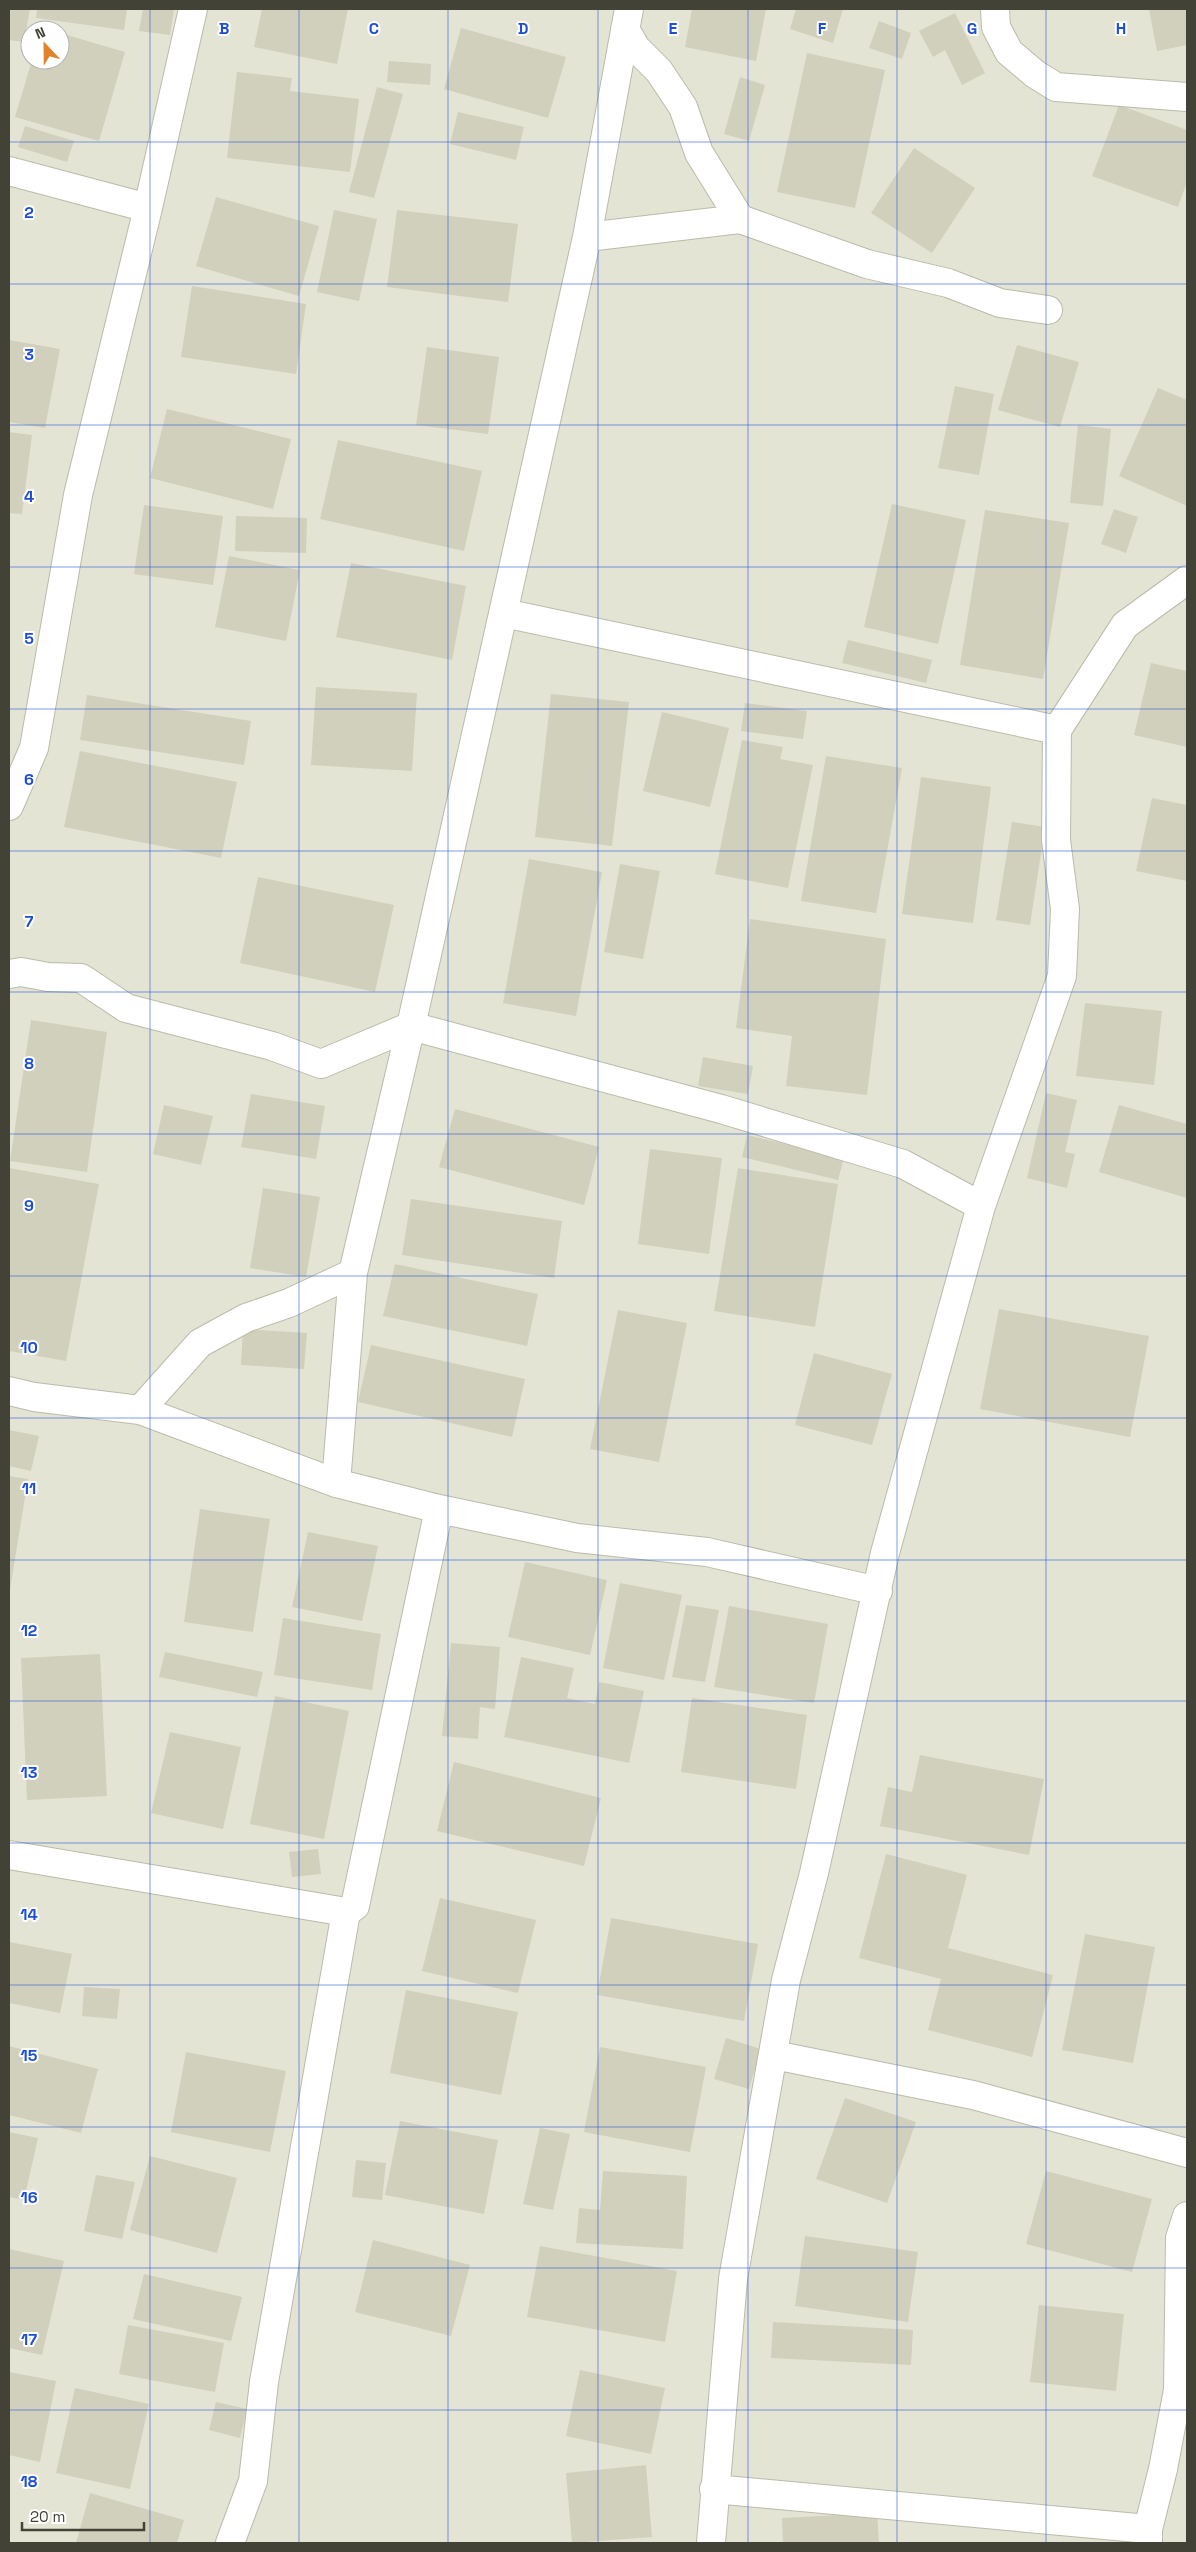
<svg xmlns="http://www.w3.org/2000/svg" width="1196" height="2552" font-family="'Space Grotesk',sans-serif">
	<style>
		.residential { fill: #e4e4d5; fill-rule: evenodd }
		.building { fill: #d1d0bd }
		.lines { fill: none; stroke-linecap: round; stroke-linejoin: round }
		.street-casing { stroke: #bba; stroke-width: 30 }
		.street { stroke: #fff; stroke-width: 28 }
		.grid { fill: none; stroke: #1d4ed8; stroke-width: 1; stroke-opacity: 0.55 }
		.grid-label { font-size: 16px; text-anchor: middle; font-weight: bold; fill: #1d4ed8; stroke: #fff; stroke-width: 4; stroke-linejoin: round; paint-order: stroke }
	</style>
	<rect width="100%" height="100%" fill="#f1f1e6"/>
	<!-- residential -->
	<path class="residential" d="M9 9H1187V2543H9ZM30 30H60V60H30Z"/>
	<!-- building -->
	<path class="building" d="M9 9H30L24 42 9 40Z
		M37 9H127L124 30 36 18Z
		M143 9H174L170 35 139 31Z
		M262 9H348L337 64 254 47Z
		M692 9H766L756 61 685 47Z
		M796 9H843L833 43 790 29Z
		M1149 9H1187V45L1157 51Z
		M955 13 985 73 962 85 945 50 933 57 919 31Z
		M879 21 911 33 902 59 869 48Z
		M461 28 566 57 548 118 444 89Z
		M60 33 125 52 99 141 15 117 32 60H60Z
		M807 53 885 70 855 208 777 192Z
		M389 61 431 64 430 85 387 82Z
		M237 72 292 78 290 91 359 99 350 172 227 158Z
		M740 77 765 85 749 141 724 134Z
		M377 87 403 94 374 198 349 192Z
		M1119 105 1187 130V182L1178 207 1092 176Z
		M458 112 524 127 516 160 450 144Z
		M25 126 74 141 67 162 18 147Z
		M914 148 975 188 932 253 871 213Z
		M216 197 319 226 299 296 196 266Z
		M334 210 377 219 359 301 317 292Z
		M397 210 518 224 508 302 387 287Z
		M192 286 306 304 296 374 181 357Z
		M9 340 60 349 45 428 9 422Z
		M1017 345 1079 362 1060 427 998 410Z
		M427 347 499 357 488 434 416 425Z
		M955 386 994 394 979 475 938 468Z
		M1158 388 1187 400V506L1119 476Z
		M167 409 291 439 273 509 150 478Z
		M1078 425 1111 429 1103 506 1070 503Z
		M9 432 32 435 22 514 9 513Z
		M338 440 482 471 464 551 320 519Z
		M892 504 966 520 938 644 864 627Z
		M144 505 223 516 213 585 134 574Z
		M1114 509 1138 517 1126 553 1101 544Z
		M985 510 1069 523 1043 679 960 665Z
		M236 516 307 518 306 553 235 551Z
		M229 556 300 570 286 641 215 627Z
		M351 563 466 586 452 660 336 637Z
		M848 640 932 660 926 683 842 663Z
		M1151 663 1187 671V747L1134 735Z
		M316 687 417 693 412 771 311 765Z
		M551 694 629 702 612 846 535 837Z
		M87 695 251 721 244 765 80 740Z
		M745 703 807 711 803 739 741 731Z
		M662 712 729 728 710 807 643 791Z
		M742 740 783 747 780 759 813 765 788 888 715 874Z
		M80 751 237 782 221 858 64 827Z
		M826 756 902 768 876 913 801 901Z
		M921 777 991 787 973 923 902 914Z
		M1152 798 1187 805V881L1136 871Z
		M1012 822 1045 827 1030 925 996 920Z
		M529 859 602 872 576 1016 503 1003Z
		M620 864 660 871 643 959 604 952Z
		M258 877 394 905 375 992 240 963Z
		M750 919 886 939 867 1095 786 1086 792 1036 736 1028Z
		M1085 1003 1162 1011 1154 1085 1076 1076Z
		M31 1020 107 1032 87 1172 10 1161Z
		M703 1057 753 1066 748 1094 698 1086Z
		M1046 1093 1077 1100 1065 1152 1075 1154 1067 1188 1027 1178Z
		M251 1094 325 1106 316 1159 241 1147Z
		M164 1105 213 1116 201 1165 153 1154Z
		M1119 1105 1187 1124V1198L1099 1172Z
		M455 1109 599 1147 584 1205 439 1167Z
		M747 1135 844 1158 838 1180 742 1157Z
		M650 1149 722 1158 709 1254 638 1244Z
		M9 1168 99 1184 66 1361 9 1351Z
		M738 1168 838 1184 815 1327 714 1311Z
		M263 1188 320 1197 306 1277 250 1268Z
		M411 1199 562 1221 554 1278 402 1255Z
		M395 1264 538 1294 527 1346 383 1316Z
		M999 1309 1149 1336 1130 1437 980 1409Z
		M618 1310 687 1323 659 1462 590 1449Z
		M243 1329 307 1333 304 1369 241 1365Z
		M371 1345 525 1379 512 1437 358 1402Z
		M814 1353 892 1374 872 1445 795 1425Z
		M9 1430 39 1436 31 1471 9 1466Z
		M9 1476 28 1479 10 1590H9Z
		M200 1509 270 1519 253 1632 184 1622Z
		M308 1532 378 1546 362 1621 292 1607Z
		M525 1562 607 1580 590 1655 508 1637Z
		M620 1583 682 1595 664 1680 603 1668Z
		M686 1605 719 1610 705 1682 672 1677Z
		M729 1606 828 1624 814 1703 714 1687Z
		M283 1618 381 1634 372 1690 274 1675Z
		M451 1643 500 1647 495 1709 480 1707 478 1739 442 1736Z
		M165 1652 263 1672 257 1697 159 1677Z
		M100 1654 107 1796 27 1800 21 1658Z
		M521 1657 574 1668 567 1698 595 1704 599 1682 644 1691 629 1763 504 1737Z
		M275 1696 349 1711 324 1839 250 1824Z
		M692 1698 807 1715 796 1789 681 1772Z
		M170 1732 241 1747 223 1829 151 1813Z
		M920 1755 1044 1779 1029 1855 880 1826 888 1787 912 1792Z
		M454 1762 601 1798 584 1866 437 1831Z
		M318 1849 321 1874 292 1877 289 1852Z
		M886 1854 967 1875 948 1948 1053 1975 1032 2057 928 2030 941 1979 859 1958Z
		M440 1898 536 1920 518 1993 422 1971Z
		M611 1918 758 1944 744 2021 597 1995Z
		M1085 1934 1155 1947 1133 2063 1062 2050Z
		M9 1942 72 1954 60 2013 9 2003Z
		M84 1987 120 1989 117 2019 82 2016Z
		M406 1990 518 2012 501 2095 390 2073Z
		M726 2038 761 2049 749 2089 714 2079Z
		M9 2046 98 2069 81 2133 9 2115Z
		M600 2047 706 2067 690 2152 584 2132Z
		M186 2052 286 2071 270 2152 171 2132Z
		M845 2098 916 2122 887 2203 816 2179Z
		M400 2121 498 2140 484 2214 385 2195Z
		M540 2128 570 2134 553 2210 523 2204Z
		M9 2132 38 2138 24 2200 9 2197Z
		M150 2156 237 2178 217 2253 130 2230Z
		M356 2160 386 2163 382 2200 352 2197Z
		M603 2171 687 2176 683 2249 576 2243 579 2208 600 2210Z
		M1046 2171 1152 2199 1132 2272 1026 2244Z
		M96 2175 135 2182 122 2239 84 2231Z
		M805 2236 918 2252 908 2322 795 2306Z
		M373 2240 470 2265 451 2336 355 2312Z
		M540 2246 677 2271 665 2342 527 2317Z
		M9 2249 64 2261 42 2355 9 2348Z
		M144 2274 242 2297 231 2341 133 2319Z
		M1039 2305 1124 2314 1116 2391 1030 2382Z
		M773 2322 913 2330 911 2365 771 2358Z
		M128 2325 224 2343 215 2392 119 2374Z
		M580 2370 665 2388 651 2454 566 2436Z
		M9 2372 56 2381 40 2462 9 2455Z
		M75 2388 149 2404 130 2489 56 2473Z
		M216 2402 247 2409 240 2438 209 2430Z
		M646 2465 652 2537 572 2543 566 2473Z
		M90 2493 184 2520 177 2543H76Z
		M877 2513 879 2543H783L782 2518Z"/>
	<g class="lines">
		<!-- street casing -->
		<g class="street-casing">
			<path id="street" d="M995 9 996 27 1009 52 1035 74 1056 87 1187 97
				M625 29 636 48 659 71 683 107 699 153 740 219
				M9 171 148 208
				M587 237 740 219 867 264 948 283 1000 303 1048 310
				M504 613 1057 730
				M9 806 34 748 78 495 148 208 193 9
				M9 974 21 972 48 977 81 978 126 1008 272 1046 321 1064 411 1026 721 1109 903 1164 981 1206
				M9 1391 34 1397 140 1410 336 1483 439 1509 577 1538 707 1552 878 1591
				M140 1410 200 1343 246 1318 289 1303 353 1273
				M336 1483 353 1273 411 1026 587 237 629 9
				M9 1855 346 1912
				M774 2055 973 2095 1187 2153
				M714 2489 1148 2529
				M230 2543 253 2481 264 2382 346 1912 355 1906 439 1509
				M711 2543 733 2279 786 1980 814 1873 885 1553 981 1206 1062 976 1065 909 1056 840 1057 730 1125 625 1187 580
				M1148 2543V2529L1163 2469 1178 2390 1180 2238 1187 2216"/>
		</g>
		<!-- street -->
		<use href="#street" class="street"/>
	</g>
	<!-- grid -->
	<path class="grid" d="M150 9V2543M299 9V2543M448 9V2543M598 9V2543M748 9V2543M897 9V2543M1046 9V2543M9 142H1187M9 284H1187M9 425H1187M9 567H1187M9 709H1187M9 851H1187M9 992H1187M9 1134H1187M9 1276H1187M9 1418H1187M9 1560H1187M9 1701H1187M9 1843H1187M9 1985H1187M9 2127H1187M9 2268H1187M9 2410H1187"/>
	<g class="grid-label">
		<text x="224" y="34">B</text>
		<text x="374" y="34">C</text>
		<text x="523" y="34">D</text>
		<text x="673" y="34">E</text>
		<text x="822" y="34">F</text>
		<text x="972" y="34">G</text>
		<text x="1121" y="34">H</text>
		<text x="29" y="218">2</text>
		<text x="29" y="360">3</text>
		<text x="29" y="502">4</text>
		<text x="29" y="644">5</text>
		<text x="29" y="785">6</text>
		<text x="29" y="927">7</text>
		<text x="29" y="1069">8</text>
		<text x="29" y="1211">9</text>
		<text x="29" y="1353">10</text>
		<text x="29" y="1494">11</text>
		<text x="29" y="1636">12</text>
		<text x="29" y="1778">13</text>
		<text x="29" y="1920">14</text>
		<text x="29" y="2061">15</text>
		<text x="29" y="2203">16</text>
		<text x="29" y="2345">17</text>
		<text x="29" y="2487">18</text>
	</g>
	<!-- border -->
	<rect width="1196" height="2552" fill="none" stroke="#434236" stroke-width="20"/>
	<!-- north arrow -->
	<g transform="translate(45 45) rotate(338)"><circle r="24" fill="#ffffff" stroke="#b4b3af"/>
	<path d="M0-4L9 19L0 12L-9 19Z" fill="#e1822d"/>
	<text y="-8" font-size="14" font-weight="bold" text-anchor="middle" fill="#434236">N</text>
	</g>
	<!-- scale -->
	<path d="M22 2522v8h122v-8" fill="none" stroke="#434236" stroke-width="2.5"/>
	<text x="30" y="2522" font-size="15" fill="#434236" stroke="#ffffff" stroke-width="4" paint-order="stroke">20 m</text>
</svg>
